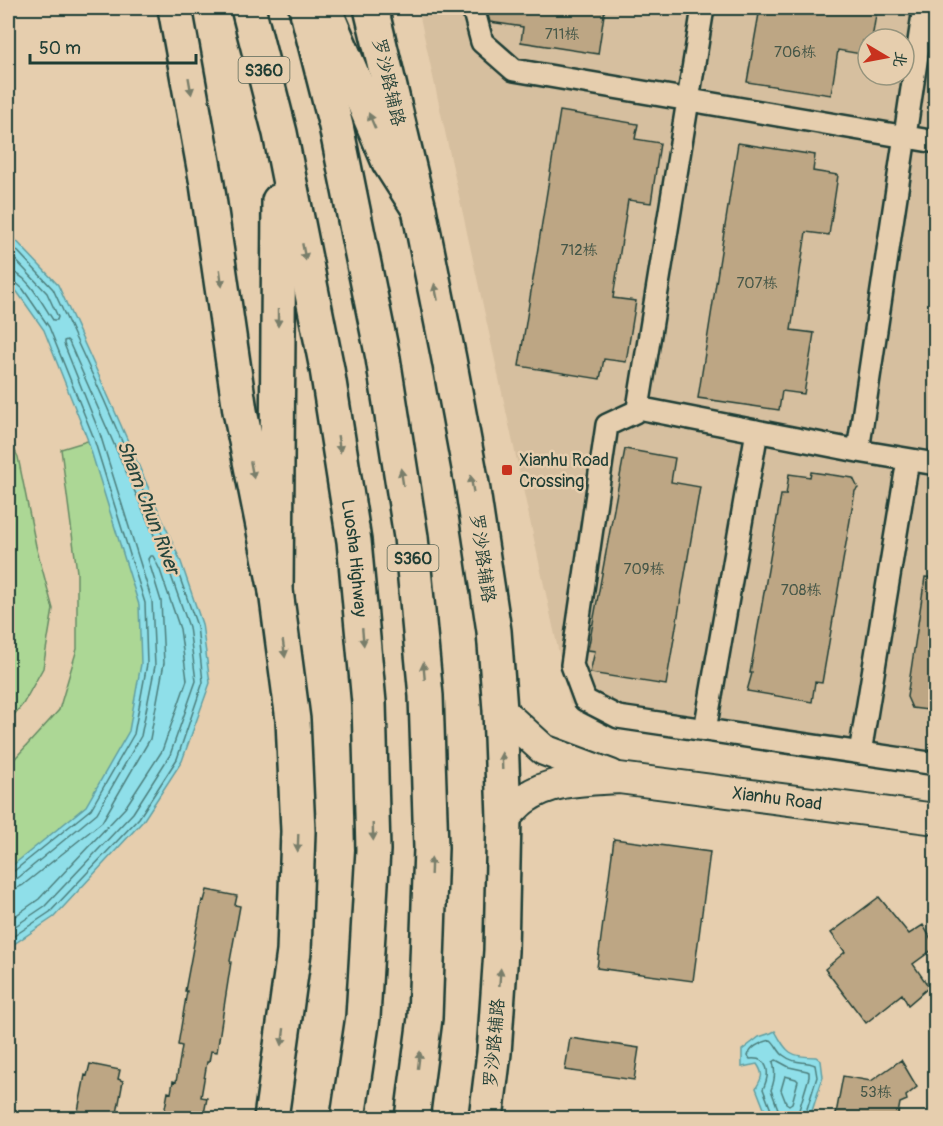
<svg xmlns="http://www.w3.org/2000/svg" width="943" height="1126" font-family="Pangolin,'LXGW WenKai TC',sans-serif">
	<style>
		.built { fill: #d6bf9f; fill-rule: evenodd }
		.green { fill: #acd795; stroke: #668a64; stroke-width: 1.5 }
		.water { fill: #8fdfe9; stroke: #629ea1; stroke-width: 1.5 }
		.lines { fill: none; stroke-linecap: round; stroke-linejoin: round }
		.shore { stroke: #4c7e7c; stroke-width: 1.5 }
		.building { fill: #bda684; stroke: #1f3d34; stroke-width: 1.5 }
		.street-casing { stroke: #1f3d34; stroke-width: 26 }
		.secondary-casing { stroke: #1f3d34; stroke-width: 34 }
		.primary-casing { stroke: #1f3d34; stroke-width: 38 }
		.highway-casing { stroke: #1f3d34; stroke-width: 38 }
		.street { stroke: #e6ceae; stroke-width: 21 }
		.secondary { stroke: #e6ceae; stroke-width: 30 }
		.primary { stroke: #e6ceae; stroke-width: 33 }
		.highway { stroke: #e6ceae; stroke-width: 33 }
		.oneway { fill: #797e6b }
		.poi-dot { fill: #c8321e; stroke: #e6ceae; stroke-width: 2 }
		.labels { text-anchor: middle; stroke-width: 5; stroke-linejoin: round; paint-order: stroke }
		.number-label { font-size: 15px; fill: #465748 }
		.shield { fill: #e6ceae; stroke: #5b6859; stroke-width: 1.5 }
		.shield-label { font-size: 16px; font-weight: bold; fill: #1f3d34 }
		.street-label { font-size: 18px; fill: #1f3d34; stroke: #e6ceae }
		.poi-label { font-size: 18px; fill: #1f3d34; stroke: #e6ceae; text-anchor: start }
		.water-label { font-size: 20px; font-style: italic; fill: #25453d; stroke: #e6ceae }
	</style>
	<rect width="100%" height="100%" fill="#e6ceae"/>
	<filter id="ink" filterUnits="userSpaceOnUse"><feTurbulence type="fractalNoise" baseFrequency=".0167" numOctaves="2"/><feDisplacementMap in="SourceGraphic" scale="12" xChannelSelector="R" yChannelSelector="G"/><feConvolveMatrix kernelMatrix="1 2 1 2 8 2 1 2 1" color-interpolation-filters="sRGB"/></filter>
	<g filter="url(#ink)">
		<!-- built -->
		<path class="built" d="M418 8H935V776L612 728 570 704ZM868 39H904V75H868Z"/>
		<!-- green -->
		<path class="green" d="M104 436 178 710 8 897V766L59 710 77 649V572L61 449Z
			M8 437 18 457 36 546 53 609 43 668 23 704 8 722Z"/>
		<!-- water -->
		<path class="water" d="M8 232 58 285 109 398 181 562 202 624 210 683 182 761 143 821 54 917 8 948V869L86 806 129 731 141 664 139 605 87 438 44 330 18 293 8 282Z
			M775 1031C787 1053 790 1057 816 1057L821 1061 823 1077 811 1114 812 1118H762L765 1111 756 1088C762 1078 764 1074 757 1064L742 1067V1050L759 1037 771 1033Z"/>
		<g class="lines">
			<!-- shore -->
			<path class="shore" d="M8 241 53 289 104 400 175 564 197 626 203 682 177 759 139 818 50 912 8 940
				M8 252 47 293 58 317 57 320H53C43 305 27 272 8 271
				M8 278 13 280 23 289 49 327 93 436 145 603 147 664 134 734 91 809 14 871 8 873
				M8 881 18 878 97 813 141 736 155 666 152 601 100 434 64 344V341L67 340 69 342 168 567 189 627 196 681 170 755 133 813 45 906 8 931
				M8 890 15 889 23 885 102 822 150 739 164 663 161 601 148 559 150 556H153L160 570 180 629 187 680 162 751 125 808 39 899 8 921
				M785 1076 796 1079 798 1081 792 1103 789 1105 786 1103 781 1090Z
				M768 1118 771 1110 763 1089C770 1075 770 1057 750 1059L748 1056C751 1046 762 1042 771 1040 776 1044 778 1051 783 1055 796 1065 804 1060 815 1065L817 1077 806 1112V1118
				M777 1118 778 1109 771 1090C775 1080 776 1072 773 1062L776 1060 789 1067 807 1071 809 1072V1077L799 1110 798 1118"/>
		</g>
		<!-- building -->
		<path class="building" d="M486 8H605L598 54 521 42 523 27 490 22Z
			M760 8H877L872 39H868V42L863 41 861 54 838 50 831 95 747 82Z
			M560 111 638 124 635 139 660 143 651 203 628 200 613 298 636 301 626 362 604 359 600 379 519 366Z
			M738 143 815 155 813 171 838 175 829 235 806 232 791 330 814 333 804 394 782 391 779 410 698 398Z
			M625 449 675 458 671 482 700 487 666 685 590 673 595 651 588 650Z
			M811 472 853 478 858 488 855 491 822 683 815 682 812 702 747 691 752 673H750L781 495H786L789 474 810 477Z
			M925 577 936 578V711L912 708 907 697Z
			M614 839 710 852 693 981 597 968Z
			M207 890 237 896 235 905 240 906 230 961 231 962 217 1052 211 1051 209 1062H207L201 1097 207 1098 203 1119H163L168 1092 171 1093 173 1081 176 1082 182 1046 178 1045 187 991H185L202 900 204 901Z
			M879 897 909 934 923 925 936 947 913 964 929 987 908 1005 902 994 866 1023 825 969 845 952 831 933Z
			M570 1038 639 1048 634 1080 565 1070Z
			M901 1060 917 1087 906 1096 907 1100 900 1103 897 1119H835L843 1076 871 1081Z
			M90 1064 120 1070 118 1079 123 1081 116 1119H81V1113L78 1111 85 1075 87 1076Z"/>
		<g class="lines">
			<!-- street casing -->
			<g class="street-casing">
				<path id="street" d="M473 8 482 42 514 70 936 142
					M638 408 703 8
					M858 451 924 8
					M936 464 858 451 638 408 635 412 607 425 572 665 585 700 618 717 936 764
					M705 730 757 431
					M860 753 908 460"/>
			</g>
			<!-- secondary casing -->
			<g class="secondary-casing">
				<g id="secondary">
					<path d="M500 710 544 750 611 775"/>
					<path id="s1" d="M504 818C511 812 517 804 524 799 552 779 587 780 619 778L936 819"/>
				</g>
			</g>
			<!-- primary casing -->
			<g class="primary-casing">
				<path id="primary" d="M175 8 207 184 240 411 276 591 293 720 298 831 294 952 271 1118
					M371 8 419 209 449 359 472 484 494 631 500 710 504 818 501 951 494 1053 486 1118"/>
			</g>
			<!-- highway casing -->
			<g class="highway-casing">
				<g id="highway">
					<path id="s2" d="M248 8 280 133 327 369 354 541 369 703 373 850 363 1017 348 1118"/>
					<path d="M306 8 336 126 383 358 411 537 426 696 431 848 425 1018 412 1118"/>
					<path d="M324 8 389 162 419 209"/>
					<path d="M276 591 279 201"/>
				</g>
			</g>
			<!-- street -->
			<use href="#street" class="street"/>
			<!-- secondary -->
			<use href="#secondary" class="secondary"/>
			<!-- primary -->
			<use href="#primary" class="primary"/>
			<!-- highway -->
			<use href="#highway" class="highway"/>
		</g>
		<!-- one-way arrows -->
		<defs><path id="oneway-solid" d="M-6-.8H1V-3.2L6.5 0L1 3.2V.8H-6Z" transform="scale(1.5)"/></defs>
		<g class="oneway">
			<use href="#oneway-solid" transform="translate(190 86) rotate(80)"/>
			<use href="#oneway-solid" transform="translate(372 121) rotate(-113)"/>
			<use href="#oneway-solid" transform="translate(304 252) rotate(79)"/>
			<use href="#oneway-solid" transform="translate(221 278) rotate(82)"/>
			<use href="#oneway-solid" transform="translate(436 292) rotate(-101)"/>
			<use href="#oneway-solid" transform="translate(278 318) rotate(90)"/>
			<use href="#oneway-solid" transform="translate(339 444) rotate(81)"/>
			<use href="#oneway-solid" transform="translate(252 470) rotate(79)"/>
			<use href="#oneway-solid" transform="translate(402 477) rotate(-99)"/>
			<use href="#oneway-solid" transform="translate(472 484) rotate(-100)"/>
			<use href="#oneway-solid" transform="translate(363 637) rotate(85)"/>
			<use href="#oneway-solid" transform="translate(284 649) rotate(82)"/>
			<use href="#oneway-solid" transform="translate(424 671) rotate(-95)"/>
			<use href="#oneway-solid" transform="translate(502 761) rotate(-92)"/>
			<use href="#oneway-solid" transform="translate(373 832) rotate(88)"/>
			<use href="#oneway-solid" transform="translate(298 843) rotate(92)"/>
			<use href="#oneway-solid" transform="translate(431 866) rotate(-88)"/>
			<use href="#oneway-solid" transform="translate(500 977) rotate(-86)"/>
			<use href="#oneway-solid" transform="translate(283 1037) rotate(97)"/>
			<use href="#oneway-solid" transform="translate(419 1060) rotate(-83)"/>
		</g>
	</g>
	<!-- markers -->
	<rect class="poi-dot" x="501" y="464" width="12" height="12" rx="3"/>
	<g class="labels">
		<!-- number labels -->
		<g class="number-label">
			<text x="562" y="39">711栋</text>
			<text x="795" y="57">706栋</text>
			<text x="579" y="255">712栋</text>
			<text x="757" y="288">707栋</text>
			<text x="644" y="574">709栋</text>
			<text x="801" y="595">708栋</text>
			<text x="876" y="1097">53栋</text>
		</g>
		<!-- shield labels -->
		<g class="shield">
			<rect x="238.5" y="57" width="51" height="26" rx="4.5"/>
			<rect x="387.5" y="545" width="51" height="26" rx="4.5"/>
		</g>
		<g class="shield-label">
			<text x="264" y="76">S360</text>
			<text x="413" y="564">S360</text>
		</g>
		<!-- street labels -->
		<g class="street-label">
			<text transform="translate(389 82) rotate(77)" y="6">罗沙路辅路</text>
			<text transform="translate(483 558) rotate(82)" y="6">罗沙路辅路</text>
			<text dy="6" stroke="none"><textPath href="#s2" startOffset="561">Luosha Highway</textPath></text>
			<text dy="6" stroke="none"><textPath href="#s1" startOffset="286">Xianhu Road</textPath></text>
			<text transform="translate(494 1043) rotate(-85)" y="6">罗沙路辅路</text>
		</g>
		<!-- poi labels -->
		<g class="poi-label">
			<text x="519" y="466">Xianhu Road<tspan x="519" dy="21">Crossing</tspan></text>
		</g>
		<!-- water labels -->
		<g class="water-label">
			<text transform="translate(149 507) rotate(69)" y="7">Sham Chun River</text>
		</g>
	</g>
	<!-- margin -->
	<rect width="943" height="1126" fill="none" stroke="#e6ceae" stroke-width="30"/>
	<rect x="15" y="15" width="913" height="1096" fill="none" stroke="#1f3d34" stroke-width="2" filter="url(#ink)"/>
	<!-- north arrow -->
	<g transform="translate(886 57) rotate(100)"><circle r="28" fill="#e6ceae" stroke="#96947d" stroke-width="1.5"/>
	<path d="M0-4.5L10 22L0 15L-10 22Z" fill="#c8321e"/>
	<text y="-9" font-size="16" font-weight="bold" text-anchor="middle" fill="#1f3d34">北</text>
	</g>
	<!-- scale -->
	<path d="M30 54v9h166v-9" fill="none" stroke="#1f3d34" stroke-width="3"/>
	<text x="39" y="54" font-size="18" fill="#1f3d34" stroke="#e6ceae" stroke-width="4.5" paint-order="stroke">50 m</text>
</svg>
